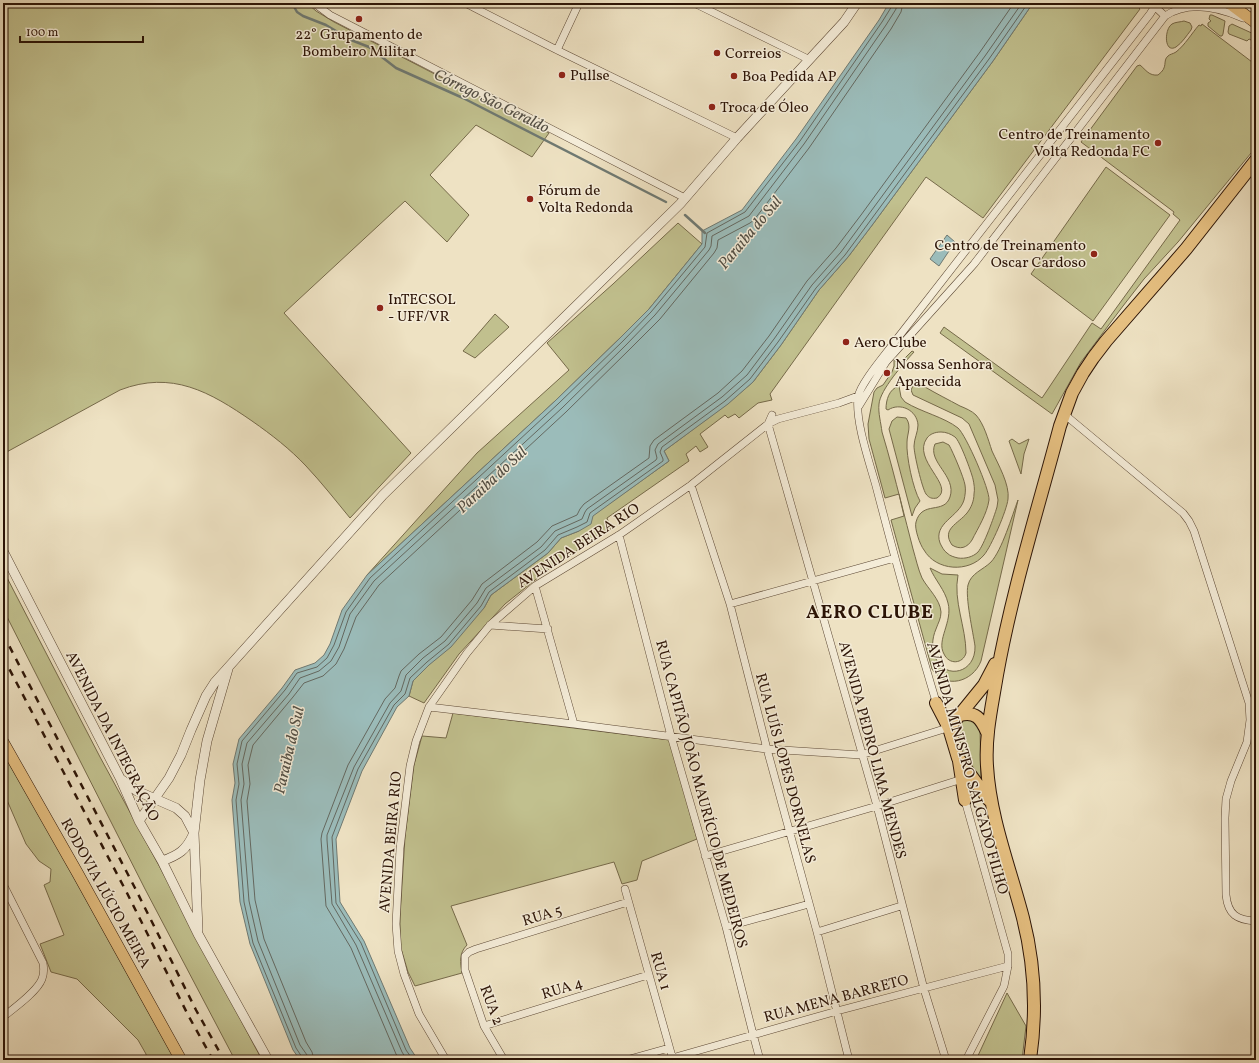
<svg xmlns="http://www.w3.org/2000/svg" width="1259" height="1063" font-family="Vollkorn,serif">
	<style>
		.green { fill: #c1c08e; stroke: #766a4a }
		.water { fill: #9bbcba; stroke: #6f7972 }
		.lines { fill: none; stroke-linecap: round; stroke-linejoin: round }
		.shore { stroke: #646860; stroke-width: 1 }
		.stream { stroke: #6f7972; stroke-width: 2.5 }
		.minor-casing { stroke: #5c4835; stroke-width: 8 }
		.tertiary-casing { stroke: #5c4835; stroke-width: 10 }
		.primary-casing { stroke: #2c1406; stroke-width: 12 }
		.trunk-casing { stroke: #2c1406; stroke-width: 14 }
		.minor { stroke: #f4ecd8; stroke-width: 7 }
		.tertiary { stroke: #f4ecd8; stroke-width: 9 }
		.primary { stroke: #e7c182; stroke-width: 11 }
		.trunk { stroke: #e7c182; stroke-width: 12 }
		.rail { stroke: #2c1406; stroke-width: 2.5; stroke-dasharray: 7 7; stroke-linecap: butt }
		.poi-dot { fill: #8f2418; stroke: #f4ecd8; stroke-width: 1.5 }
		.labels { text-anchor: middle; stroke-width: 3; stroke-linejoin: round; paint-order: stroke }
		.poi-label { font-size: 15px; fill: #2c1406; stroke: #f4ecd8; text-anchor: start }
		.street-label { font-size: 15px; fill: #2c1406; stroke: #f4ecd8 }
		.water-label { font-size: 16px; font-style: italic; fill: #534f45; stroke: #f4ecd8 }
		.district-label { font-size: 19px; font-weight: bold; letter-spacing: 1px; fill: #2c1406; stroke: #f4ecd8 }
	</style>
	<rect width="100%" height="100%" fill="#eee2c3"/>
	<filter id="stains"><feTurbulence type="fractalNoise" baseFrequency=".005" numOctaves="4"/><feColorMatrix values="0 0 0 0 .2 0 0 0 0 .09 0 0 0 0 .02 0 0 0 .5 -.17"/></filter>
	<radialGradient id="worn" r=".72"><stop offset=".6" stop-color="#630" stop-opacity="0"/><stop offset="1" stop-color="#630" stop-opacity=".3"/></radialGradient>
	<!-- green -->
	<path class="green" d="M3 3H307L316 11 334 22 549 133 532 157 476 125 430 175 469 215 447 242 405 201 284 313 411 453 350 518C336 501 322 483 306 466 290 449 272 435 252 421 210 392 172 370 120 390L3 454Z
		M1033 3H1134L1140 9 983 218 926 177 770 394 772 400 758 403 739 418 735 414 728 418 725 415 700 434 708 447 700 452 696 446 686 454 689 461 607 518 611 529 554 565 505 604 459 654 424 703 409 696 413 681 484 608 491 595 548 553 561 538 579 531 592 516 669 461 664 451 727 404 753 382 781 345 819 290 848 257 873 224 993 61Z
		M1210 15H1212L1225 21 1223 34 1222 36H1220L1208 26V23L1211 21 1209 19Z
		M1184 21 1190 23 1192 27 1191 30C1187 35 1182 43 1176 47 1164 54 1164 29 1172 24 1175 22 1181 22 1184 21Z
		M1202 24 1256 65V147L1178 242 1144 279 1123 306 1081 362 1052 414 940 333 944 327 1042 398 1092 323 1101 329 1180 220 1173 214 1174 212 1081 142 1137 66 1140 65C1146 70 1149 76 1158 75 1169 67 1162 61 1168 56 1170 54 1173 54 1176 52 1185 45 1192 33 1199 25L1201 26Z
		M1232 24 1256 35V41L1255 42 1249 39 1247 41 1229 34 1228 32 1229 26Z
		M1106 167 1170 215 1093 321 1031 274Z
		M678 223 702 244 649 309 620 338 555 401 367 575 477 453 569 370 547 343 613 284Z
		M495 314 509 327 475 358 463 351Z
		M912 351 914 352C904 363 880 390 879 404 878 413 881 423 882 432 889 455 895 479 901 502 905 518 909 533 913 549 916 559 918 569 922 578 928 589 940 599 941 612 941 619 938 623 936 629 932 638 931 650 936 659 946 680 976 673 975 646 973 632 965 597 968 585 971 573 983 570 991 562 1002 550 1012 516 1018 500L981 661C973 682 945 690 932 669L891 520 904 516 899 494 885 498 869 439 868 424 874 392 877 388 883 385 892 372 894 366V360L899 364Z
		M914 384H918L925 387C937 394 949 400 960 406 965 408 972 411 976 415 984 424 988 439 992 451 998 464 1010 485 1008 499 1007 510 991 547 984 555 969 573 936 571 924 550 920 545 914 528 916 522 922 500 944 515 950 497 957 476 927 462 935 444L943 442 949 445C953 452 964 478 965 485 966 490 965 496 964 500 959 517 933 523 940 543 942 547 944 551 947 553 950 556 954 557 958 558 965 559 973 557 978 552 984 545 994 517 997 507L998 500 995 485 969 424 962 418 913 395 911 390Z
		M899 386 901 397 905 402C921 412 944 417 958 428 966 435 990 490 989 500 987 514 978 528 972 540 967 548 960 550 952 545 941 529 958 524 967 513 971 508 974 501 974 494 975 489 974 484 973 479 971 471 960 441 955 437 951 434 946 432 941 432 935 432 930 434 927 438 911 460 956 486 937 498 932 499 929 498 926 494 922 488 914 454 914 446 914 439 918 432 918 425 917 410 900 402 888 410L886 409C886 400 889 389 899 386Z
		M897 417 906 418C912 426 907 434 907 442 906 456 913 489 920 501L915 508 912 516 889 429 892 421Z
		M1012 439 1019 444 1029 439 1024 454 1021 474 1009 441Z
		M930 568 942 574 958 575C953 601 966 627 966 653 963 664 949 665 944 654 936 640 953 622 948 603 945 590 935 580 930 568Z
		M3 570 100 757 163 873 262 1060H235L145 889 3 609Z
		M453 713 670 740 697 839 642 861 637 880 622 884 614 862 451 906 467 945C459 953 460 962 462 973L415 986 408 972 400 945V917L405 837 414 765 422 736 446 738Z
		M971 718 980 729 981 783 963 760 956 732V728L959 722Z
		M3 753 52 838 175 1060H147L146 1054 138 1040 77 979 51 972 40 944 64 935 44 885 50 882 51 869 39 861 26 844 3 791Z
		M1007 993 1026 1026 1022 1060H976Z"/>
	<!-- water -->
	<path class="water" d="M889 3H1033L993 61 873 224 848 257 819 290 781 345 753 382 728 404 664 451 669 461 593 516 591 524 579 531 561 538 548 553 491 595 484 608 451 647 429 665 413 681 409 696 397 707 362 771 336 839 340 902 364 941 410 1048 418 1060H300L293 1050 250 944 240 902 232 800 235 783 233 764 239 739 282 688 295 670 315 663 324 655 330 644 342 610 367 575 555 401 620 338 649 309 702 244V231L742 210 796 139 879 20Z
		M947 235 955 242 939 266 930 259Z"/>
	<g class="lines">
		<!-- shore -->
		<path class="shore" d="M303 1060 302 1057 296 1048 253 943 244 902 236 800 239 784 237 764 242 741 285 690 297 673 317 667 327 658 334 645 346 612 370 578 558 404 623 341 651 312 705 247 707 233 745 212 800 141 882 22 892 6V3
			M308 1060 307 1055 300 1045 258 941 249 901 241 800 244 784 242 764 247 743 289 694 300 678 319 671 331 661 339 647 350 614 374 581 562 408 626 345 655 315 709 250 711 246 712 236 749 216 804 144 886 25 896 9 897 3
			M314 1060 312 1052 306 1042 264 939 255 900 247 801 250 784 248 765 253 745 293 697 304 683 323 676 336 664 344 649 356 617 379 585 566 412 630 349 660 319 714 253 717 248 718 240 750 223 754 220 809 148 891 29 901 12 903 3
			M400 1060 396 1054 351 948 326 906 321 839 322 833 348 765 385 699 395 688 399 676 401 671 419 654 441 637 472 600 482 584 537 542 552 526 577 515 580 509 584 504 649 458 650 446 654 440 718 393 742 371 769 336 807 281 836 248 861 215 980 52 1014 3
			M407 1060 402 1052 356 945 332 904 327 840V835L354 767 390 703 401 691 406 675 423 658 445 641 477 603 486 588 541 547 555 531 582 519 585 512 587 509 656 460 657 458 655 450 658 444 722 397 747 375 774 339 812 285 841 252 866 218 985 56 1022 3
			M413 1060 406 1050 361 943 336 903 332 837 358 769 394 705 405 694 410 678 427 662 449 644 481 606 489 592 545 550 558 535 577 527 587 522 590 513 663 461V459L660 452 662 447 725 401 750 379 778 342 816 288 845 255 870 221 989 59 1028 3"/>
		<!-- stream -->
		<path class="stream" d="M292 3 297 12 303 16 326 25 351 40 369 47 396 68 463 98 666 202
			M1255 47 1252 48 1253 51 1256 50
			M685 215 705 233"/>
		<!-- minor casing -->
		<g class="minor-casing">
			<path id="minor" d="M314 3 330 15 685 198
				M465 3 557 50 737 138
				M694 3 808 59
				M1151 3 1165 16
				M557 50 579 3
				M859 406 886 362 974 264 1165 16C1189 0 1218 7 1243 18
				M1064 414 1183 513 1189 521 1194 531 1249 703 1250 720 1247 742 1231 781 1226 799 1225 818 1226 895C1228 915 1237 920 1256 921
				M772 415 768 424 877 806 924 989 946 1060
				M691 485 730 604 767 749 817 932 849 1060
				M619 535 671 736 726 927 753 1034 760 1060
				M535 586 574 724
				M730 604 895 558
				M490 625 548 629
				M937 705C915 632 895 559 876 486 869 461 855 421 858 397 860 384 884 356 893 344L1150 14 1157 3
				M429 707 574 724 767 749 861 755 944 729
				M964 797 1008 954V966L1004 986 966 1060
				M705 856 877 806 959 780
				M3 884 43 963C44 969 44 974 42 979 37 992 14 1008 3 1017
				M625 889 673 1060
				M726 927 809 904
				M817 932 901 906
				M484 1026 648 975
				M672 1058 837 1011 1008 966
				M446 1060 419 1014 404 974 398 951 396 924 400 848 410 766 416 741 429 707 467 653 490 625 535 586 619 535 691 485 768 424 778 419 839 403 858 396
				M504 1060 484 1026 465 970V956L469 952 476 949 628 902
				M626 1060 669 1048"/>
		</g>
		<!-- tertiary casing -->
		<g class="tertiary-casing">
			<path id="tertiary" d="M3 551 120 778 139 821 162 861 198 934 268 1060
				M122 780 137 791 176 808 185 816 194 833
				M139 821 169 778 181 755 191 730 206 696 215 682 383 495 680 204 737 138 844 22 857 3
				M162 861C179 855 186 850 193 835
				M198 930 194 833 200 780 207 741 228 669"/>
		</g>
		<!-- primary casing -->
		<g class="primary-casing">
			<path id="primary" d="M1229 3 1256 23
				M3 742 78 874 181 1060"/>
		</g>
		<!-- trunk casing -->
		<g class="trunk-casing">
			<path id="trunk" d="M936 703 949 728
				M960 715C976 711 981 719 987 732
				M959 761 965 800
				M989 800 958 758 949 728 984 685 995 664
				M1030 1060C1037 1012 1035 965 1023 918 1010 868 990 818 987 766 985 735 992 706 997 675 1012 591 1038 509 1060 426L1072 393 1083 373 1093 358 1106 341 1186 249 1256 160"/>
		</g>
		<!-- minor -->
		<use href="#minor" class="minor"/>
		<!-- tertiary -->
		<use href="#tertiary" class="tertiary"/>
		<!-- primary -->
		<use href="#primary" class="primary"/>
		<!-- trunk -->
		<use href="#trunk" class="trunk"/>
		<!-- rail -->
		<path class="rail" d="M3 634 135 888 196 1010 224 1060
			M3 657 127 893 188 1015 213 1060"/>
	</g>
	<!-- markers -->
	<g class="poi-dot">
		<circle cx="359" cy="19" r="4"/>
		<circle cx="717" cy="53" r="4"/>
		<circle cx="562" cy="75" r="4"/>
		<circle cx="734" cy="76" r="4"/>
		<circle cx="712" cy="107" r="4"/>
		<circle cx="1158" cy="143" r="4"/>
		<circle cx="530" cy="199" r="4"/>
		<circle cx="1094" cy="254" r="4"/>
		<circle cx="380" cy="308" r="4"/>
		<circle cx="846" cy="342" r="4"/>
		<circle cx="887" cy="373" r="4"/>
	</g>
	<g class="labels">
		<!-- poi labels -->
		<g class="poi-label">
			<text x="359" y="39" text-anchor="middle">22° Grupamento de<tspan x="359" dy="17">Bombeiro Militar</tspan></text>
			<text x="725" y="58">Correios</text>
			<text x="570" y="80">Pullse</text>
			<text x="742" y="81">Boa Pedida AP</text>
			<text x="720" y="112">Troca de Óleo</text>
			<text x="1150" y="139" text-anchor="end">Centro de Treinamento<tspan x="1150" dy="17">Volta Redonda FC</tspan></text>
			<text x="538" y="195">Fórum de<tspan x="538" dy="17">Volta Redonda</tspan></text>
			<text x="1086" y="250" text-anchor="end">Centro de Treinamento<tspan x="1086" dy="17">Oscar Cardoso</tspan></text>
			<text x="388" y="304">InTECSOL<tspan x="388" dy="17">- UFF/VR</tspan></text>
			<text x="854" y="347">Aero Clube</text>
			<text x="895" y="369">Nossa Senhora<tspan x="895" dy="17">Aparecida</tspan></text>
		</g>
		<!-- street labels -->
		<g class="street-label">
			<text transform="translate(578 545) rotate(-33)" y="5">AVENIDA BEIRA RIO</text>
			<text transform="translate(113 736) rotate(63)" y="5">AVENIDA DA INTEGRAÇÃO</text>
			<text transform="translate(873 750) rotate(75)" y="5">AVENIDA PEDRO LIMA MENDES</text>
			<text transform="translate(786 768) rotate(75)" y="5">RUA LUÍS LOPES DORNELAS</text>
			<text transform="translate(968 768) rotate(74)" y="5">AVENIDA MINISTRO SALGADO FILHO</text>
			<text transform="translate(702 794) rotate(75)" y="5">RUA CAPITÃO JOÃO MAURÍCIO DE MEDEIROS</text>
			<text transform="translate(390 842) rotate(-85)" y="5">AVENIDA BEIRA RIO</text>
			<text transform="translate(106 893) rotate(61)" y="5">RODOVIA LÚCIO MEIRA</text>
			<text transform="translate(542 915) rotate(-17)" y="5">RUA 5</text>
			<text transform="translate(661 971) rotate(74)" y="5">RUA 1</text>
			<text transform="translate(562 988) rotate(-17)" y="5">RUA 4</text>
			<text transform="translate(836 998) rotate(-15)" y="5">RUA MENA BARRETO</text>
			<text transform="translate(492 1005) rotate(69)" y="5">RUA 2</text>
		</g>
		<!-- water labels -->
		<g class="water-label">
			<text transform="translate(492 100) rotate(26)" y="6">Córrego São Geraldo</text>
			<text transform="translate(749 232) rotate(-50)" y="6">Paraiba do Sul</text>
			<text transform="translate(491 479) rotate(-43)" y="6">Paraiba do Sul</text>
			<text transform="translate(288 750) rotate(-77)" y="6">Paraiba do Sul</text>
		</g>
		<!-- district labels -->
		<g class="district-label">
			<text x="870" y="618">AERO CLUBE</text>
		</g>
	</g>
	<!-- margin -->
	<rect width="1259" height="1063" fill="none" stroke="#eee2c3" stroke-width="16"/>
	<rect x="4" y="4" width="1251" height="1055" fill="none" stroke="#2c1406" stroke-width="2"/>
	<rect x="8" y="8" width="1243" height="1047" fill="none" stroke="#2c1406"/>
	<!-- scale -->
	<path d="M20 36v6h123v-6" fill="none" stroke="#2c1406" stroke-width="2"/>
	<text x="26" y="36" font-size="12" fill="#2c1406" stroke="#f4ecd8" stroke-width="3" paint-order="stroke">100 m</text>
	<rect width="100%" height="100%" filter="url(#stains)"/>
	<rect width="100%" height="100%" fill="url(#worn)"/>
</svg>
